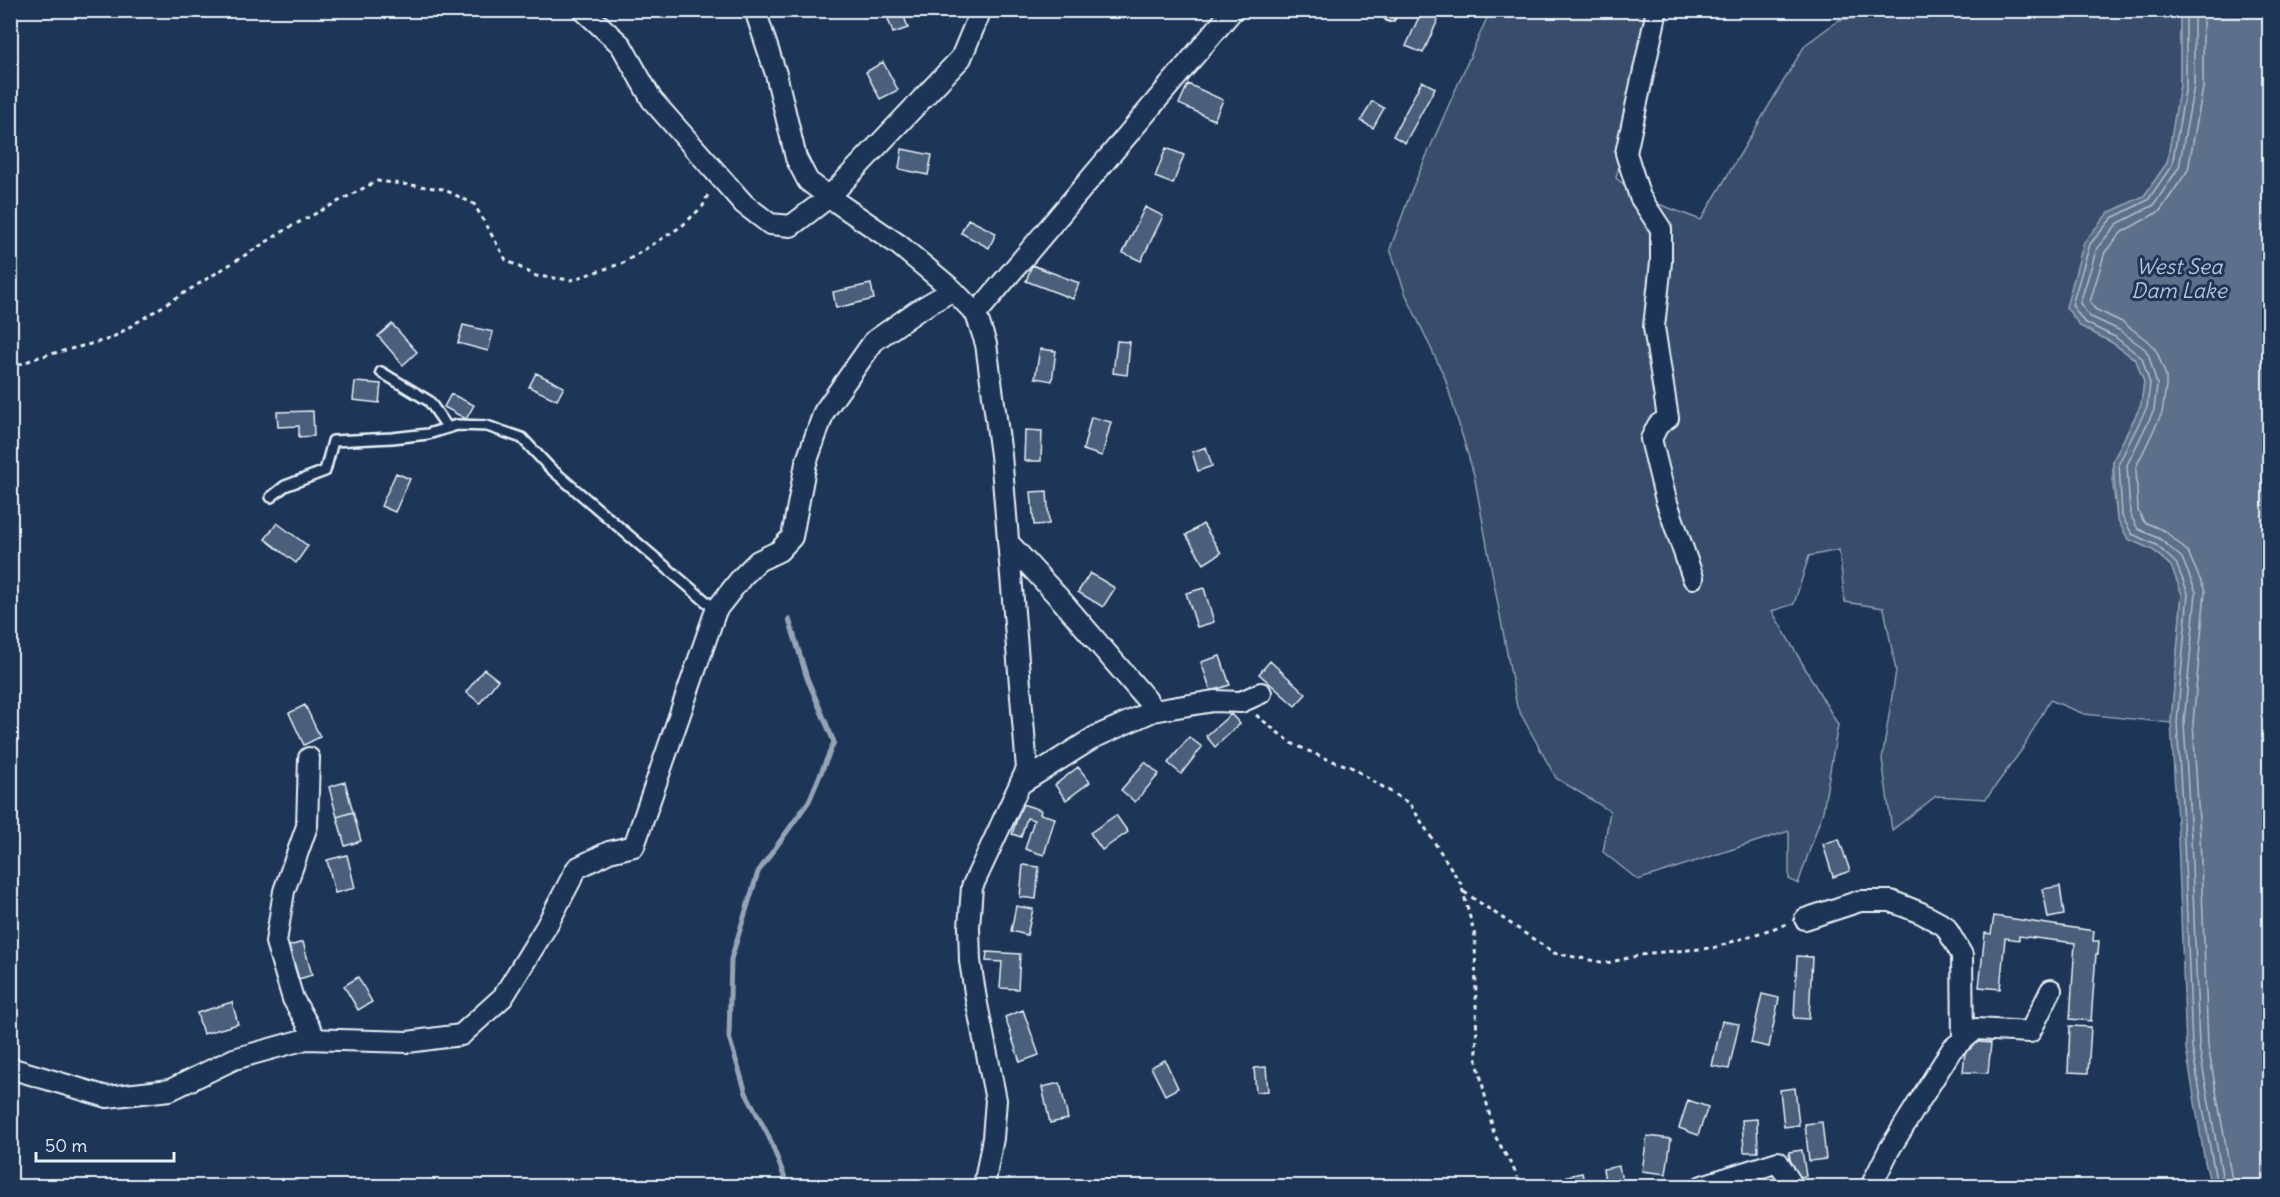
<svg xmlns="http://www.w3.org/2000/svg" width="2280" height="1197" font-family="Delius,sans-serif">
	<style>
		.green { fill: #374d6c; stroke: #909fb2; stroke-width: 1.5 }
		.water { fill: #5d7089; stroke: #95a4b5; stroke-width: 1.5 }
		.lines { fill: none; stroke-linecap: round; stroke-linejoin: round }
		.shore { stroke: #b0bdcc; stroke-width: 1.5 }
		.stream { stroke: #95a4b5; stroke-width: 5 }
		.building { fill: #495e7a; stroke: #e8f1f8; stroke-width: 1.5 }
		.lane-casing { stroke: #e8f1f8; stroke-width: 14 }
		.street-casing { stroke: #e8f1f8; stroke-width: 24 }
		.path { stroke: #e8f1f8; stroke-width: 3; stroke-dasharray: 4.5 4.5; stroke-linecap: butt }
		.lane { stroke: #1d3557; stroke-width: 9 }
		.street { stroke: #1d3557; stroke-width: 20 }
		.labels { text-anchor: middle; stroke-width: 6; stroke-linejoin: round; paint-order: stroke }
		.water-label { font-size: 21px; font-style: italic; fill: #b7c4d1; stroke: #1d3557 }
	</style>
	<rect width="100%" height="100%" fill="#1d3557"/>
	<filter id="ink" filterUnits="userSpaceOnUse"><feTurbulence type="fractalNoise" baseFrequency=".0167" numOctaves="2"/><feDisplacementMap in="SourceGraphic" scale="12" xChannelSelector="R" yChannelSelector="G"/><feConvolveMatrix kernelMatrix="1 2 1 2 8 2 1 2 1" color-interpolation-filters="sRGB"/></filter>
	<g filter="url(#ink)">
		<!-- green -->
		<path class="green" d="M1888 10 2180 11V85L2167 163 2144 196 2108 213 2080 326 2111 342 2136 360 2144 382 2141 405 2113 461V486L2117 518 2128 539 2153 550 2172 567 2182 594 2171 723 2084 714 2050 700 2023 748 1986 799 1936 796 1892 830 1882 759 1896 671 1884 608 1845 602 1839 550 1809 556 1794 604 1772 611 1838 725 1823 811 1798 884 1789 879V831L1638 880 1603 852 1610 811 1556 778 1517 707 1474 475 1445 378 1406 295 1390 249 1412 189 1490 11H1655L1646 63 1616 178 1640 197 1701 220 1805 45 1839 20 1886 14Z"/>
		<!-- water -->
		<path class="water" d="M2180 11H2269V1186H2211L2205 1162 2186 1049 2178 838 2171 723 2182 594 2171 566 2153 550 2128 539 2117 518 2113 461 2141 405 2144 382 2136 360 2111 342 2080 326 2066 307 2084 242 2108 213 2144 196 2167 163 2180 85Z"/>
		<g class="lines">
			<!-- shore -->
			<path class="shore" d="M2186 10V86L2172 165 2148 200 2112 218 2090 244 2072 305 2084 322 2115 337 2142 358 2150 384 2147 407 2119 463 2122 516 2132 534 2156 545 2176 563 2188 593 2177 723 2184 838 2192 1048 2217 1186
				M2194 10V86L2179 167 2154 205 2117 224 2097 248 2080 303 2089 316 2119 330 2145 349 2149 356 2157 385 2154 410 2127 465 2130 514 2138 529 2160 539 2182 558 2196 592 2184 723 2191 838 2199 1047 2224 1186
				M2203 10V88L2188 170 2160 211 2122 232 2105 252 2090 302 2095 309 2124 323 2149 342 2157 352 2166 376V386L2162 413 2136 467 2138 511 2144 522 2165 531 2188 552 2205 591 2193 723 2200 837 2208 1046 2233 1186"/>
			<!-- stream -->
			<path class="stream" d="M788 1186 769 1137 746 1093 729 1037 731 959 758 872 809 801 834 742 807 678 789 619"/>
		</g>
		<!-- building -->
		<path class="building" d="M885 10H902L908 28 893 33Z
			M1422 10 1441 13 1423 53 1406 46Z
			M883 62 898 90 880 99 866 72Z
			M1422 81 1435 88 1405 143 1393 136Z
			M1188 84 1223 100 1214 120 1179 104Z
			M1372 101 1384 108 1373 128 1361 121Z
			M1166 148 1184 155 1173 184 1155 177Z
			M902 149 932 155 928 175 899 169Z
			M1145 207 1163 216 1141 261 1123 253Z
			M968 219 996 233 989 248 961 233Z
			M1032 265 1079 283 1073 299 1026 281Z
			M871 284 874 299 836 308 833 292Z
			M392 324 417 352 403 365 378 336Z
			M463 325 493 332 488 351 458 343Z
			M1117 341 1130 342 1127 375 1113 373Z
			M1040 349 1056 351 1052 381 1035 378Z
			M536 373 564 387 557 400 529 387Z
			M355 382 381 384 379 403 353 400Z
			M451 394 474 405 466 419 444 407Z
			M313 411 314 436 299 437V426L278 427 277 412Z
			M1091 417 1111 422 1102 456 1083 450Z
			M1025 430 1042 431 1041 461H1024Z
			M1206 447 1212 466 1198 471 1192 452Z
			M396 473 410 479 395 512 381 506Z
			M1047 491 1049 524 1034 525 1031 492Z
			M277 523 308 546 296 563 265 539Z
			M1203 524 1221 553 1204 564 1186 535Z
			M1090 573 1115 588 1103 607 1078 592Z
			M1204 588 1214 622 1197 627 1186 593Z
			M1220 656 1230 685 1211 691 1201 662Z
			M1270 661 1306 694 1295 706 1259 674Z
			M484 669 498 680 480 703 466 692Z
			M305 705 320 737 304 745 289 713Z
			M1231 714 1240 724 1215 747 1206 736Z
			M1189 737 1202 747 1181 774 1168 763Z
			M1145 762 1159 774 1135 802 1121 790Z
			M1078 767 1090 782 1066 800 1055 785Z
			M345 782 353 812 337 817 329 787Z
			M1022 804 1041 810 1040 814 1055 818 1044 855 1025 849 1034 820 1027 818 1021 837 1012 834Z
			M353 812 361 841 345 846 337 817Z
			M1116 815 1128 832 1102 850 1090 833Z
			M1839 839 1850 871 1833 877 1823 844Z
			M347 855 355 888 335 893 327 860Z
			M1023 865 1039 867 1036 899 1020 897Z
			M2060 886 2064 915 2048 918 2043 889Z
			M1016 906 1033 909 1027 935 1011 931Z
			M1994 916 2094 931 2093 941H2099L2098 954H2096L2091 1021 2070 1019 2075 943 2019 936V940L2005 938 2000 989 1979 987 1985 933 1991 934Z
			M303 942 312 975 299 979 289 946Z
			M987 952 1020 954 1018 989 1000 988 1002 962 986 961Z
			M1797 956 1812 957 1809 1019 1794 1018Z
			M358 977 372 1002 358 1010 344 986Z
			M1762 994 1779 998 1769 1047 1751 1043Z
			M232 1002 238 1024 203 1034 197 1013Z
			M1023 1010 1039 1055 1020 1062 1005 1017Z
			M1722 1021 1739 1024 1729 1069 1712 1066Z
			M2070 1026 2091 1027 2088 1073 2068 1072Z
			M1966 1041 1991 1043 1988 1073 1963 1072Z
			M1165 1060 1178 1088 1165 1095 1151 1067Z
			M1266 1067 1268 1091 1256 1092 1254 1068Z
			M1060 1083 1068 1119 1050 1123 1042 1087Z
			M1795 1088 1799 1125 1784 1127 1780 1090Z
			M1688 1100 1708 1107 1698 1135 1679 1128Z
			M1757 1119 1758 1152H1744L1742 1120Z
			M1822 1122 1826 1159 1809 1161 1805 1124Z
			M1647 1136 1671 1139 1666 1174 1642 1171Z
			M1802 1150 1806 1176 1793 1178 1789 1152Z
			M1619 1166 1623 1186H1606L1603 1169Z
			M1582 1173 1585 1186H1569L1567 1176Z"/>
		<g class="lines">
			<!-- lane casing -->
			<g class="lane-casing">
				<path id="lane" d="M1390 16 1392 10
					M381 372 429 401 448 428
					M271 497 285 486 325 471 333 441 392 438 428 434 457 425 487 426 522 438 550 468 716 610"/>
			</g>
			<!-- street casing -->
			<g class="street-casing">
				<path id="street" d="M583 10 621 45 652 100 744 204 770 224 791 226 829 197 961 58 981 10
					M755 10 776 74 796 158 808 181 829 197 899 245 953 290 976 314 986 344 1001 455 1027 769 972 887 969 927 970 961 976 999 996 1100 993 1138 984 1186
					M1657 10 1626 153 1640 197 1661 229V262L1654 327 1668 418 1658 425 1651 439 1666 500 1693 578
					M976 314 1233 10
					M1008 542 1062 601 1147 700 1153 711
					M309 758 307 826 284 891 276 942 293 999 316 1039
					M1020 784 1095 737 1153 711 1214 701 1241 702 1261 693
					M1805 919 1860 901H1891L1921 913 1945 926 1962 955 1963 1040
					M10 1068 107 1097 170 1090 234 1059 306 1039 408 1042 461 1035 503 997 546 927 577 868 609 852 634 846 716 610 742 577 758 561 779 551 792 537 806 463 824 412 874 341 917 311 953 290
					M1702 1186 1778 1162 1793 1186
					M1871 1186 1889 1150 1952 1049 1976 1029 2030 1032 2051 990"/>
			</g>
			<!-- path -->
			<path class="path" d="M10 368 39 357 110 339 292 226 377 181 443 189 474 204 506 260 536 276 571 280 623 263 682 226 703 206 709 192
				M1256 715 1291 743 1324 758 1351 767 1410 804 1461 884 1475 936 1477 1061 1494 1134 1518 1177
				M1464 892 1554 953 1606 963 1651 953 1713 948 1787 924"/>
			<!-- lane -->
			<use href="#lane" class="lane"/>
			<!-- street -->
			<use href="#street" class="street"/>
		</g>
	</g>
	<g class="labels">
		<!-- water labels -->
		<g class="water-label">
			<text x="2179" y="274">West Sea<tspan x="2179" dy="24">Dam Lake</tspan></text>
		</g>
	</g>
	<!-- margin -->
	<rect width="2280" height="1197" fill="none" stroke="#1d3557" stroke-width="36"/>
	<rect x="18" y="18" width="2244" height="1161" fill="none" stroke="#e8f1f8" stroke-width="2" filter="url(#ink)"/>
	<!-- scale -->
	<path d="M36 1152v9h138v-9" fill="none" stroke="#e8f1f8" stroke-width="3"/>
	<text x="45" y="1152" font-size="18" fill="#e8f1f8" stroke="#1d3557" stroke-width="4.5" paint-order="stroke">50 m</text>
</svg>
